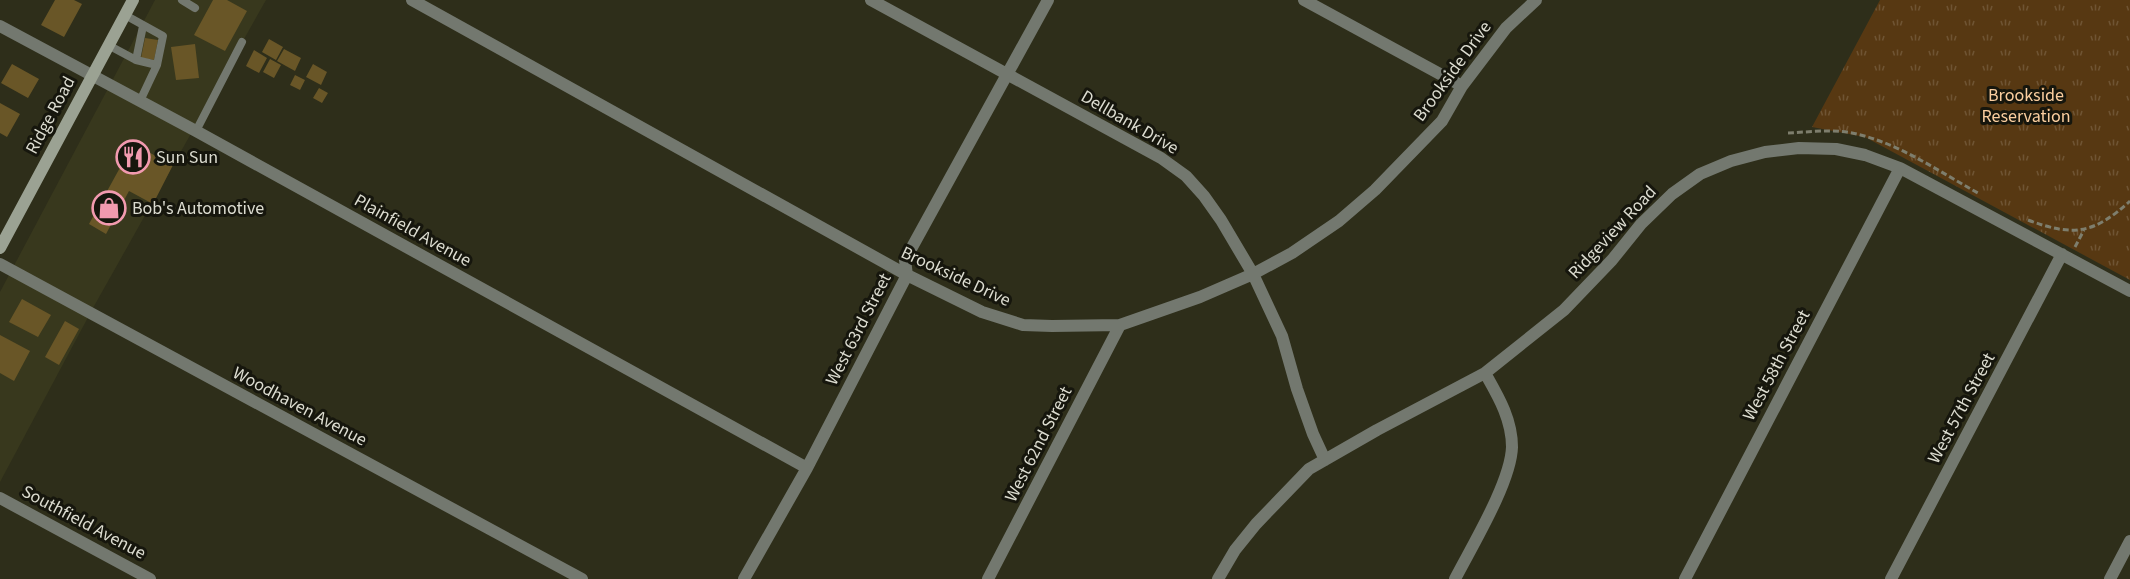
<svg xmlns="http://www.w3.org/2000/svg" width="2130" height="579" font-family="'Source Sans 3',sans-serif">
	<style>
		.built { fill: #38381d }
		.park { fill: url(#park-tufts) }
		.building { fill: #695627 }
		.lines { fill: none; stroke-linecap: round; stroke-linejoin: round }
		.path { stroke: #7e7e6d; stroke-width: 3; stroke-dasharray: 6 3; stroke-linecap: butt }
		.lane { stroke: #73786f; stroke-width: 8 }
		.street { stroke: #73786f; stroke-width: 12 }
		.secondary { stroke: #9ba293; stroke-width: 12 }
		.labels { text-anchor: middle; stroke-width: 6; stroke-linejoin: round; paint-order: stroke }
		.street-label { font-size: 18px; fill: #dcdcd0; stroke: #16160d }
		.park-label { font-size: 18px; fill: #fbce9f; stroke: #16160d }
		.poi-label { font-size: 18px; fill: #dcdcd0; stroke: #16160d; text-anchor: start }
	</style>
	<defs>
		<pattern id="park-tufts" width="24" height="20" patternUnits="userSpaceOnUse" patternTransform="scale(1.5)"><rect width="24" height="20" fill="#573812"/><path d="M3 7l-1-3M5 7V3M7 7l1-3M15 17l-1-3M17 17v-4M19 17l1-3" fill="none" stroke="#6f5433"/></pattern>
	</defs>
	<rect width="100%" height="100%" fill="#2e2e1a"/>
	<!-- built -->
	<path class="built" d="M155 0H266L93 308 0 482V292Z"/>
	<!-- park -->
	<path class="park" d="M1880 0H2130V280L1865 137 1812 127Z"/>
	<!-- building -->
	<path class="building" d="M55 0H74L82 4 64 37 41 25Z
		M213 0H227L247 11 225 51 194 35Z
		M145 38 158 40 154 60 141 58Z
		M269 39 283 47 276 60 262 52Z
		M195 44 199 78 176 80 171 47Z
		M284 49 301 58 295 71 277 61Z
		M254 50 267 58 259 73 246 66Z
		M270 59 281 65 274 78 263 72Z
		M12 64 39 79 28 98 1 83Z
		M313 64 327 72 321 85 306 77Z
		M295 75 305 80 300 90 290 85Z
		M319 88 328 93 322 103 313 98Z
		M0 103 20 114 7 137 0 133Z
		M133 144 173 165 153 204 129 191 106 234 89 224Z
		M22 299 51 315 38 337 9 322Z
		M65 321 79 329 59 365 45 357Z
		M0 335 30 351 14 381 0 373Z"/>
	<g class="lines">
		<!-- path -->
		<path class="path" d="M1788 133C1809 132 1831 129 1852 133 1897 142 1938 171 1978 193
			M2028 220C2073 237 2094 234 2130 201
			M2075 247 2084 230"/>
		<!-- lane -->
		<path class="lane" d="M182 0 195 8
			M108 45 136 60 157 65 163 36 125 15
			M136 60 143 26
			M140 101 157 65
			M196 131 242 42"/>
		<!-- street -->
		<path class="street" d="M412 0 907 275 982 312 1023 325 1052 326 1120 325 1200 297 1253 274 1292 253 1339 221 1375 190 1442 121 1462 86 1506 28 1536 0
			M871 0 1161 158 1186 176 1204 196 1221 220 1253 274 1282 336 1297 389 1313 434 1325 460
			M1304 0 1462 86
			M0 26 196 131 807 468
			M0 264 582 579
			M0 498 150 579
			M744 579 807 468 907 275 905 260 1048 0
			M988 579 1120 325
			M1218 579 1235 550 1256 524 1309 469 1377 430 1485 373 1564 310 1612 260 1641 224 1672 194 1700 174 1731 161 1765 152 1799 148 1836 149 1865 155 1900 168 2130 291
			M1455 579C1472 546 1511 482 1512 447 1512 419 1498 396 1485 373
			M1685 579 1900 168
			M1891 579 2062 254
			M2110 579 2130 541"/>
		<!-- secondary -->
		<path class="secondary" d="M0 248 133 0"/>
	</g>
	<!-- icons -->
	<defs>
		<g id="restaurant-ring" transform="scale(1.725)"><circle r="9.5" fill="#16160d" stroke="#f29aaf" stroke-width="1.5"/><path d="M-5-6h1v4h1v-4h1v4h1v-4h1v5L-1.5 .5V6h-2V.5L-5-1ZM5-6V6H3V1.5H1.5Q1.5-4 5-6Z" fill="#f29aaf"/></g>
		<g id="shop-ring" transform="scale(1.725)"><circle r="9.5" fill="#16160d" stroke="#f29aaf" stroke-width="1.5"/><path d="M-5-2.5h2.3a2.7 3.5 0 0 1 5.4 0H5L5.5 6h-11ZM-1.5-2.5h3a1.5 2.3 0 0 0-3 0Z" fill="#f29aaf"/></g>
	</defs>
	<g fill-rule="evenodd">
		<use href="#restaurant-ring" x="133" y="157"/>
		<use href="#shop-ring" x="109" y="208"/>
	</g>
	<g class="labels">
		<!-- street labels -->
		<g class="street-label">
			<text transform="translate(1452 71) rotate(-54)" y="6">Brookside Drive</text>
			<text transform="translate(50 115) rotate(-62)" y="6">Ridge Road</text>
			<text transform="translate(1130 122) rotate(30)" y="6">Dellbank Drive</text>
			<text transform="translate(413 230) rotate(29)" y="6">Plainfield Avenue</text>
			<text transform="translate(1612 232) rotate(-47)" y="6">Ridgeview Road</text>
			<text transform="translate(956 276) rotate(25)" y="6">Brookside Drive</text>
			<text transform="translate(858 329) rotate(-63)" y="6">West 63rd Street</text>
			<text transform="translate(1776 365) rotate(-62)" y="6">West 58th Street</text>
			<text transform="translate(300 406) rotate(28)" y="6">Woodhaven Avenue</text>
			<text transform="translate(1961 408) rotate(-62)" y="6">West 57th Street</text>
			<text transform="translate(1038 444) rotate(-63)" y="6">West 62nd Street</text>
			<text transform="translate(84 522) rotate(28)" y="6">Southfield Avenue</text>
		</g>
		<!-- park labels -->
		<g class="park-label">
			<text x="2026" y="101">Brookside<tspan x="2026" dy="21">Reservation</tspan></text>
		</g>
		<!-- poi labels -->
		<g class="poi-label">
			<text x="156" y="163">Sun Sun</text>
			<text x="132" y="214">Bob's Automotive</text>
		</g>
	</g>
</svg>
